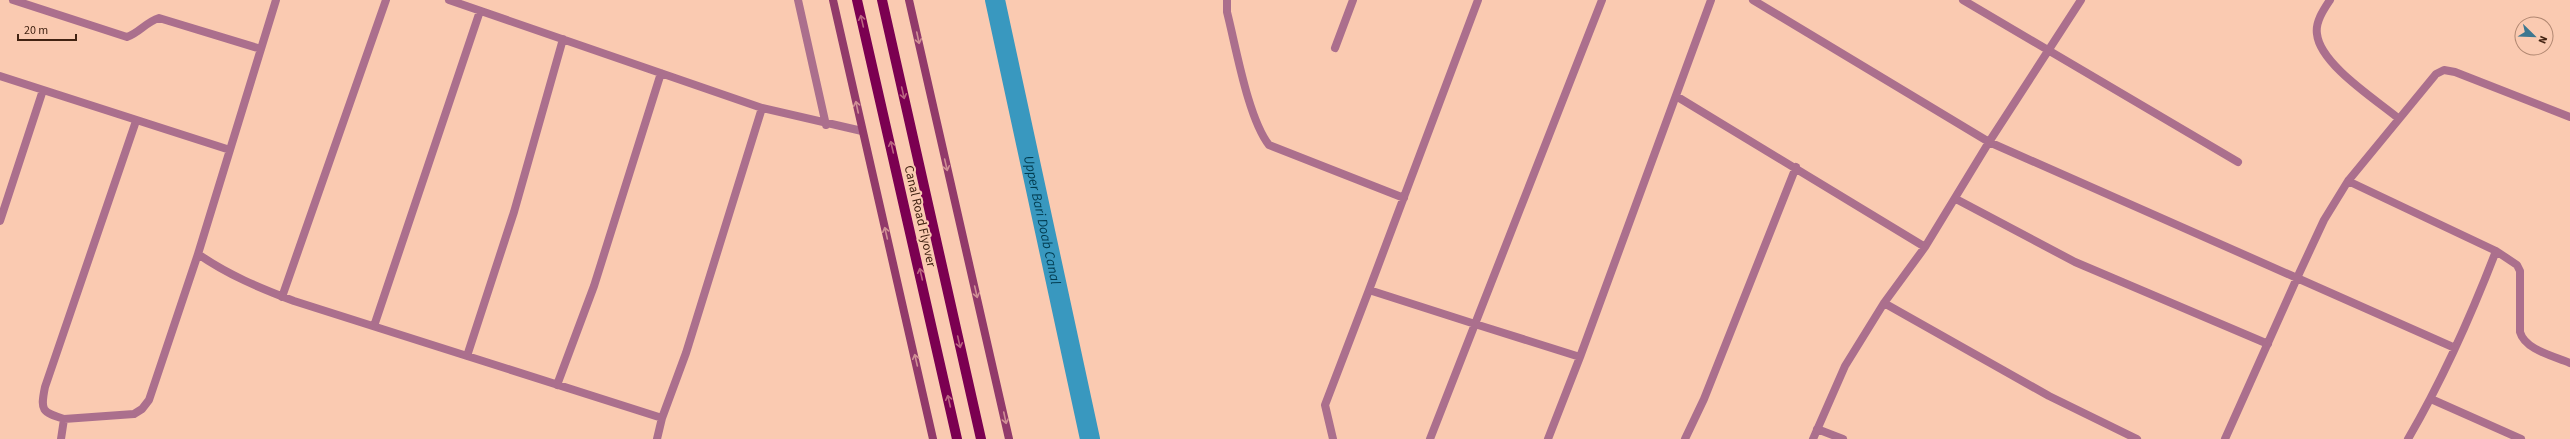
<svg xmlns="http://www.w3.org/2000/svg" width="2570" height="439" font-family="'Source Sans 3',sans-serif">
	<style>
		.lines { fill: none; stroke-linecap: round; stroke-linejoin: round }
		.canal { stroke: #3998bf; stroke-width: 20 }
		.street { stroke: #ab6f8d; stroke-width: 8 }
		.secondary { stroke: #913a6a; stroke-width: 8 }
		.primary { stroke: #7b0051; stroke-width: 10 }
		.oneway { stroke: #ba6581 }
		.oneway2 { stroke: #d09095 }
		.labels { text-anchor: middle; stroke-width: 4; stroke-linejoin: round; paint-order: stroke }
		.street-label { font-size: 13px; fill: #422312; stroke: #facab1 }
		.water-label { font-size: 14px; font-style: italic; fill: #023c50; stroke: #facab1 }
	</style>
	<rect width="100%" height="100%" fill="#facab1"/>
	<g class="lines">
		<!-- canal -->
		<path class="canal" id="s1" d="M995 0 1090 439"/>
		<!-- street -->
		<path class="street" d="M13 0 127 37C139 33 146 22 159 18L261 49
			M276 0 198 254C228 275 260 288 294 301L662 418 686 353 762 108
			M449 0 762 108 862 131
			M798 0 826 125
			M1227 0V12C1236 47 1248 118 1269 145L1404 198
			M1478 0 1369 290 1475 324 1602 0
			M1753 0 1989 142 2081 0
			M1963 0 2238 162
			M2330 0C2324 9 2315 22 2317 34 2320 64 2375 99 2398 118
			M1335 48 1353 0
			M0 76 230 150
			M1676 96 1925 247
			M2348 181 2496 251C2471 316 2443 379 2408 439
			M1956 199 2075 262 2268 344
			M0 221 43 90
			M2496 251 2517 265 2520 271V332C2525 350 2554 356 2570 363
			M282 297 386 0
			M1884 303 2049 396 2137 439
			M374 326 480 11
			M467 356 514 212 563 39
			M557 385 594 286 661 73
			M2431 399 2521 439
			M64 419C42 412 40 411 45 387L136 121
			M1817 429 1843 439
			M61 439 64 419 134 414 142 409 149 400 198 254
			M657 439 662 418
			M1333 439 1325 405 1369 290
			M1430 439 1475 324 1580 357 1711 0
			M1548 439 1580 357
			M1685 439 1704 399 1796 167
			M1813 439 1845 366 1884 303 1925 247 1989 142 2297 278 2324 220 2348 181 2436 74 2444 70 2455 72 2570 117
			M2225 439 2297 278 2455 348"/>
		<!-- secondary -->
		<path class="secondary" d="M833 0 933 439
			M909 0 1009 439"/>
		<!-- primary -->
		<path class="primary" d="M857 0 957 439
			M882 0 981 439"/>
	</g>
	<!-- one-way arrows -->
	<defs><path id="oneway-shaft" d="M-6 0H5M1.5-3L5.5 0L1.5 3" fill="none" stroke-width="1.6" stroke-linecap="round" stroke-linejoin="round"/></defs>
	<g class="oneway">
		<use href="#oneway-shaft" transform="translate(862 21) rotate(-103)"/>
		<use href="#oneway-shaft" transform="translate(903 93) rotate(77)"/>
		<use href="#oneway-shaft" transform="translate(892 147) rotate(-103)"/>
		<use href="#oneway-shaft" transform="translate(921 274) rotate(-103)"/>
		<use href="#oneway-shaft" transform="translate(959 342) rotate(77)"/>
		<use href="#oneway-shaft" transform="translate(949 401) rotate(-103)"/>
	</g>
	<g class="oneway2">
		<use href="#oneway-shaft" transform="translate(918 38) rotate(78)"/>
		<use href="#oneway-shaft" transform="translate(857 107) rotate(-102)"/>
		<use href="#oneway-shaft" transform="translate(946 165) rotate(77)"/>
		<use href="#oneway-shaft" transform="translate(886 233) rotate(-103)"/>
		<use href="#oneway-shaft" transform="translate(976 292) rotate(77)"/>
		<use href="#oneway-shaft" transform="translate(916 360) rotate(-103)"/>
		<use href="#oneway-shaft" transform="translate(1005 418) rotate(78)"/>
	</g>
	<g class="labels">
		<!-- street labels -->
		<g class="street-label">
			<text transform="translate(921 216) rotate(77)" y="5">Canal Road Flyover</text>
		</g>
		<!-- water labels -->
		<g class="water-label">
			<text dy="5" stroke="none"><textPath href="#s1" startOffset="225">Upper Bari Doab Canal</textPath></text>
		</g>
	</g>
	<!-- north arrow -->
	<g transform="translate(2534 36) rotate(113)"><circle r="19" fill="#facab1" stroke="#b08771"/>
	<path d="M0-3L7 15L0 10L-7 15Z" fill="#3d7790"/>
	<text y="-6" font-size="11" font-weight="bold" text-anchor="middle" fill="#422312">N</text>
	</g>
	<!-- scale -->
	<path d="M18 34v6h58v-6" fill="none" stroke="#422312" stroke-width="2"/>
	<text x="24" y="34" font-size="12" fill="#422312" stroke="#facab1" stroke-width="3" paint-order="stroke">20 m</text>
</svg>
